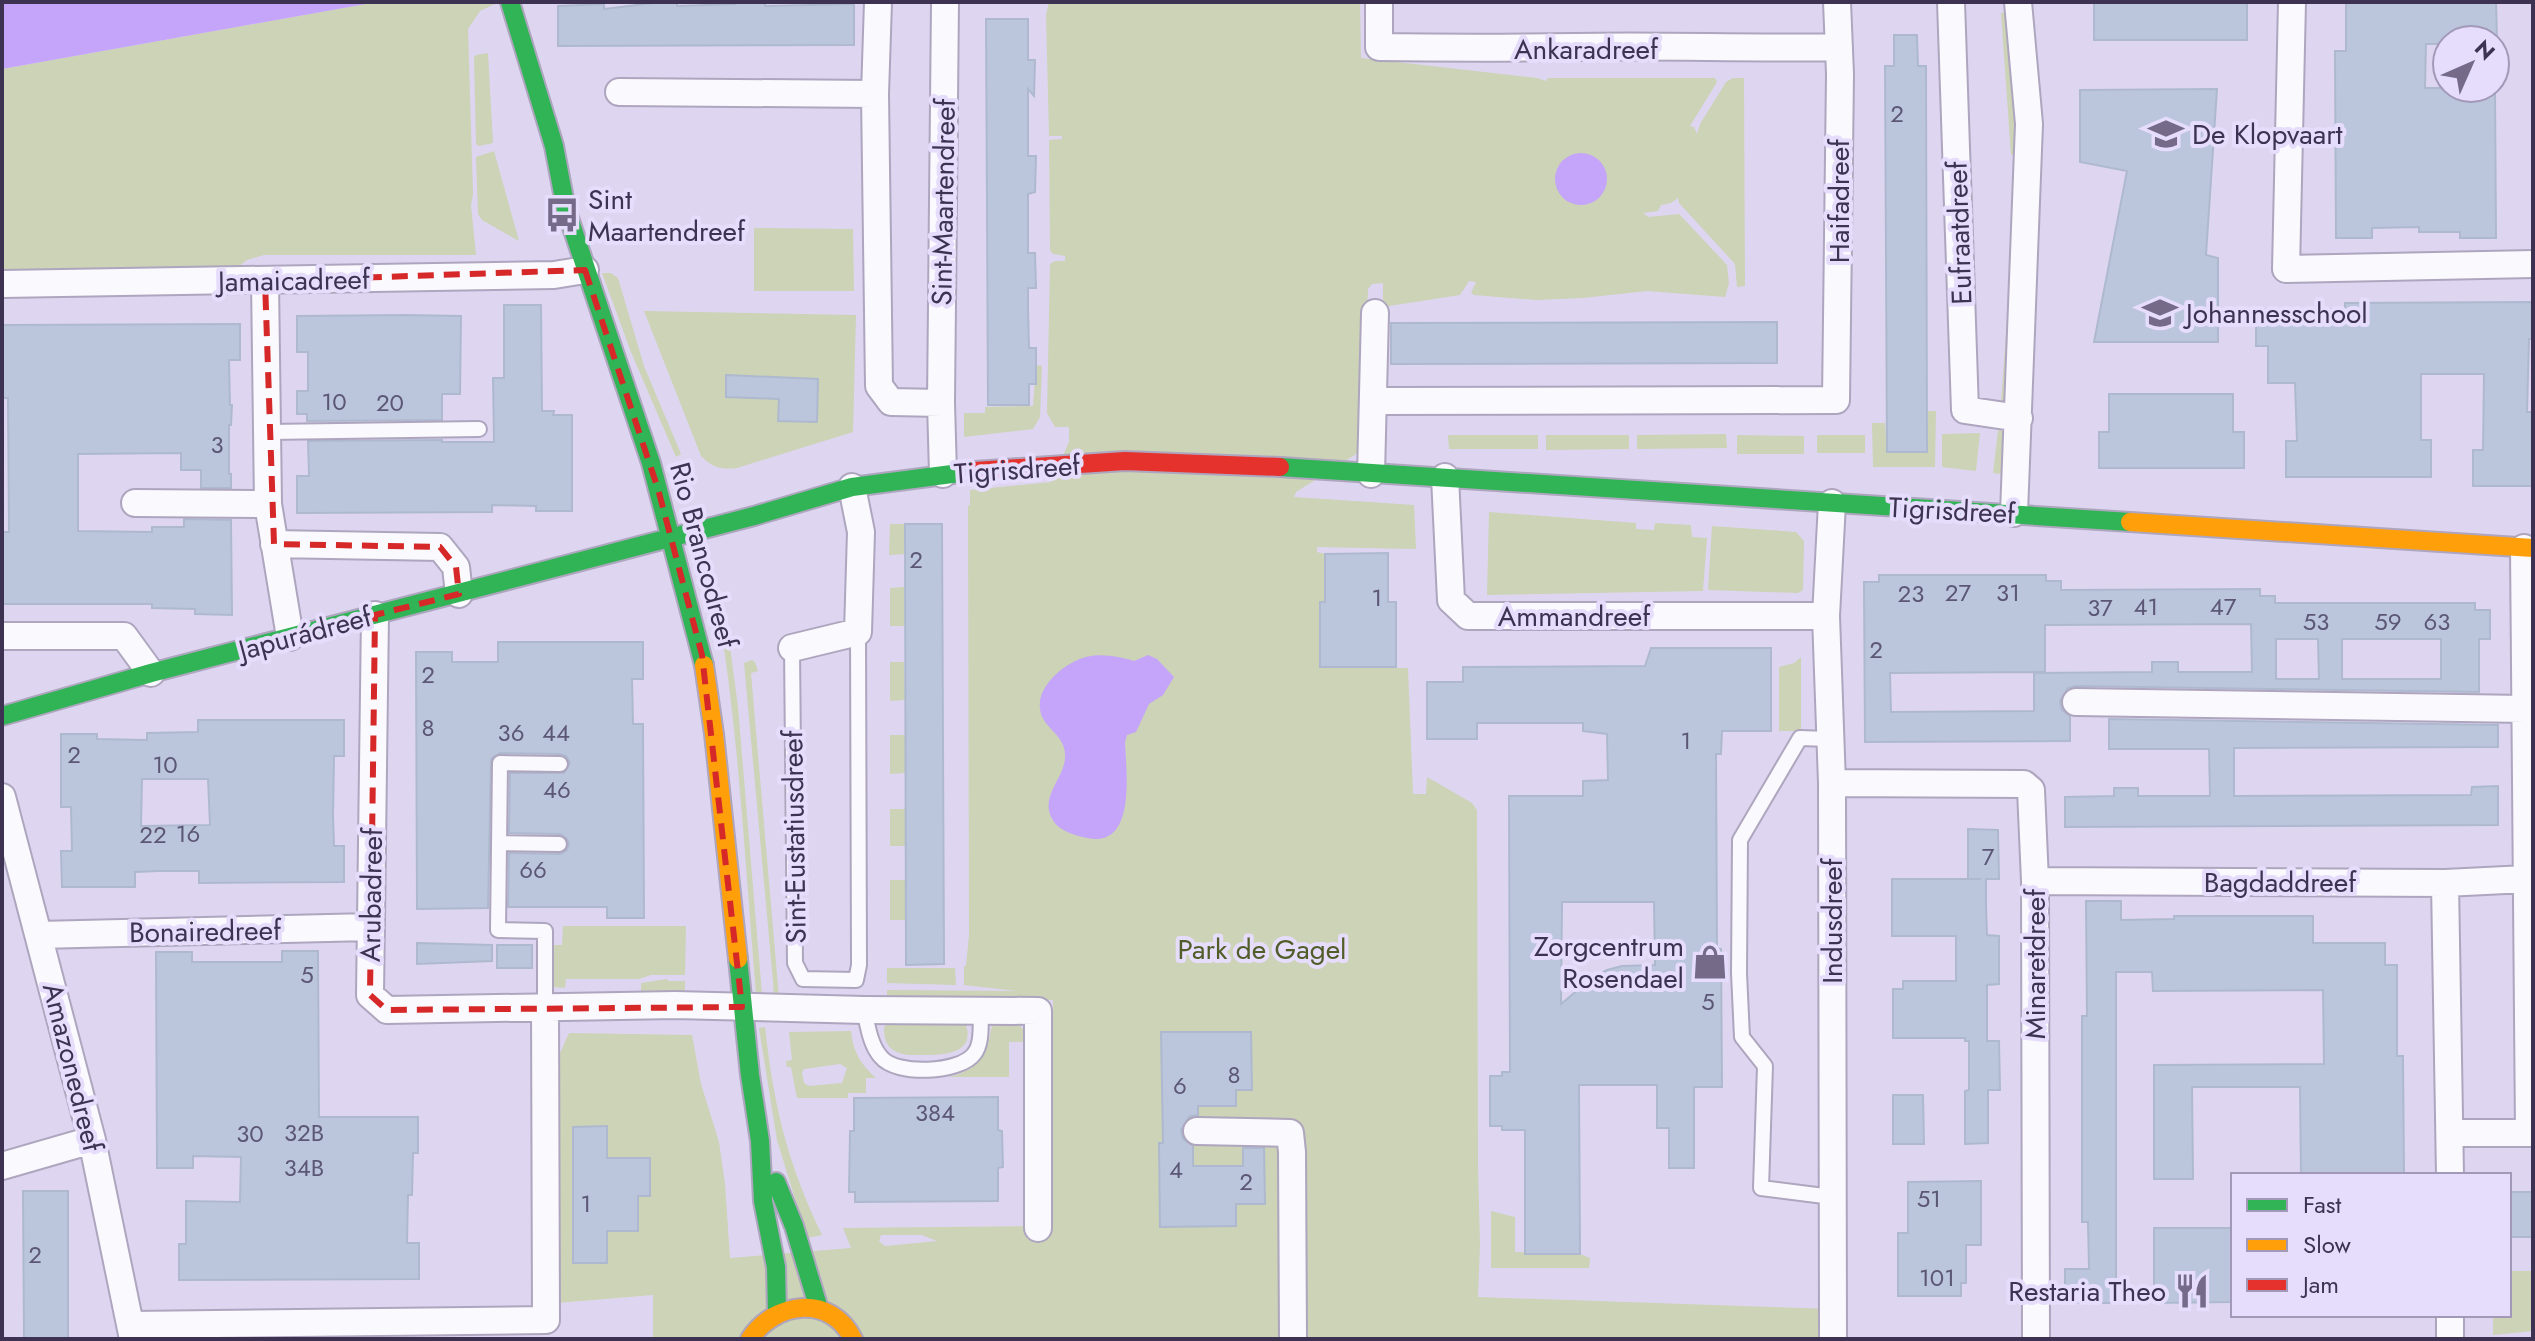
<svg xmlns="http://www.w3.org/2000/svg" width="2535" height="1341" font-family="Jost,sans-serif">
	<style>
		.green { fill: #ccd3b6; fill-rule: evenodd }
		.water { fill: #c4a5fa }
		.building { fill: #bbc6dc; stroke: #aeb9cf; stroke-width: 2; fill-rule: evenodd }
		.lines { fill: none; stroke-linecap: round; stroke-linejoin: round }
		.lane-casing { stroke: #aea5be; stroke-width: 18 }
		.street-casing { stroke: #aea5be; stroke-width: 30 }
		.fast-casing { stroke: #aea5be; stroke-width: 22 }
		.slow-casing { stroke: #aea5be; stroke-width: 22 }
		.jam-casing { stroke: #aea5be; stroke-width: 22 }
		.lane { stroke: #faf9fd; stroke-width: 14 }
		.street { stroke: #faf9fd; stroke-width: 26 }
		.fast { stroke: #30b455; stroke-width: 18 }
		.slow { stroke: #ff9f0a; stroke-width: 18 }
		.jam { stroke: #e5322d; stroke-width: 18 }
		.marked { fill: none; stroke: #d62828; stroke-width: 6; stroke-dasharray: 16 10; stroke-linejoin: round }
		.labels { text-anchor: middle; stroke-width: 8; stroke-linejoin: round; paint-order: stroke }
		.number-label { font-size: 24px; fill: #5c5774 }
		.street-label { font-size: 28px; fill: #3d3251; stroke: #e6dcfb }
		.poi-label { font-size: 28px; fill: #3d3251; stroke: #e6dcfb; text-anchor: start }
		.park-label { font-size: 28px; fill: #515d29; stroke: #e6dcfb }
	</style>
	<rect width="100%" height="100%" fill="#ded6f0"/>
	<!-- green -->
	<path class="green" d="M377 2H499L480 11 468 29 473 194 471 205 476 255H264L247 260 234 270 2 271V69Z
		M1049 2H1360L1361 58 1537 78 1546 81 1548 78H1715L1717 82 1690 126 1694 127 1697 134 1700 124 1726 82 1733 78H1744L1745 286 1737 287 1735 264 1679 203 1678 198 1671 203 1661 205 1658 211 1643 213 1649 217 1679 214 1683 218 1727 265 1729 283 1725 297 1647 291 1583 298 1537 300 1474 295 1471 293 1476 282 1469 281 1460 295 1389 306 1383 305V283L1372 284 1368 289 1361 451 1296 492 1294 497 1414 505 1416 549 1317 547V552L1325 554V602H1320V667L1408 668 1413 794H1426L1427 777 1472 803 1477 810 1478 1165 1480 1245 1478 1297 1832 1309 1833 1339H653V1295L557 1303V1060L569 1033 692 1035 701 1084 719 1142 725 1184 730 1258 851 1248 843 1228 1051 1226 1052 1071 1047 1070 1049 1064H1053V1038H1048L1046 1020 1053 1019V1000H887V990L1017 991 964 985V966H966L969 935 968 506 970 505V490L1051 482 1069 442V427H1055L1047 413 1050 264 1055 261H1065V256L1053 254 1050 250 1049 140 1062 139V136H1049L1046 15ZM881 1235H922L937 1241 885 1246 879 1241Z
		M2005 12 2011 16 2019 154 2011 155 2001 13Z
		M488 53 493 143 479 146 476 144 474 57 476 55Z
		M494 151 519 241 482 220 478 214 476 157Z
		M754 228 853 229 854 291H754Z
		M602 273H611L618 278 644 366 681 454 676 457 631 352Z
		M2010 279 2009 401 2001 402Z
		M644 311 856 315 853 432 737 468C721 470 712 467 701 456Z
		M1036 365 1042 366 1040 417 1033 429 964 437V413H985V407L1033 406Z
		M1928 411H1936L1935 467H1873L1872 423H1885L1887 452 1928 451Z
		M1998 430 2004 432 2003 474 1993 473Z
		M1980 433 1976 471 1942 467V434Z
		M1726 434 1727 448 1637 449V435Z
		M1448 435H1538V449H1449Z
		M1546 435H1629V449L1546 450Z
		M1737 435 1804 436V454H1737Z
		M1817 435H1865V453H1817Z
		M1489 512 1636 523V529L1654 530 1655 523 1691 525 1692 537 1707 538 1703 591 1487 595Z
		M890 524H904V554L889 555Z
		M1712 526 1796 532 1804 541 1803 590 1798 593 1708 590Z
		M904 587 905 626H890V588Z
		M724 602 738 707 762 994H756C745 864 739 732 717 603Z
		M1801 657V731H1779V667L1794 663Z
		M752 660 755 662 758 671 751 673 779 998 774 997 773 981 744 663Z
		M890 662H904L905 700 890 701Z
		M890 735H905V773L890 774Z
		M890 809H905V846H890Z
		M890 880H905V920H890Z
		M563 926H686L685 975H651L639 979H566L565 988 553 987 550 978 551 945H562Z
		M887 968H955L956 985 887 983Z
		M667 979 668 981H685V994H641V983Z
		M889 1022 965 1023C977 1053 945 1055 925 1055 914 1055 902 1056 893 1050 885 1044 884 1036 884 1027Z
		M994 1022 1018 1023 1026 1033 1027 1042H1009V1077H948C968 1073 985 1062 989 1040 991 1033 990 1028 994 1022Z
		M765 1027C774 1107 787 1162 822 1235L807 1238 777 1140 759 1028Z
		M851 1031C853 1051 860 1064 876 1078H866V1093H848V1098H797L791 1067H787L786 1061 792 1060 789 1032ZM840 1064 847 1068 842 1083 809 1086 804 1083 802 1073 804 1069Z
		M1491 1211 1515 1217V1252L1580 1254 1590 1258 1589 1268H1491Z
		M2509 1271H2533V1331L2493 1335V1315H2509Z"/>
	<!-- water -->
	<path class="water" d="M2 2H377L2 69Z
		M1555 179a26 26 0 1 1 52 0a26 26 0 1 1-52 0Z
		M1148 655 1157 659 1174 677 1163 695 1149 704 1136 732 1127 735 1125 742C1126 771 1137 849 1087 838 1077 836 1060 831 1054 822 1035 795 1072 775 1064 748 1060 732 1041 726 1040 708 1037 685 1066 662 1086 657 1101 653 1120 657 1134 661Z"/>
	<!-- building -->
	<path class="building" d="M661 2H677V6L735 4V2H765V6L854 4V45L558 46V6L604 4V9Z
		M2094 2H2247V40H2094Z
		M2346 2H2496L2497 40H2447V44H2426L2425 88H2495L2496 238H2460V232H2419V227L2372 228V238H2336L2335 51H2346Z
		M986 19H1028V60H1035L1034 96 1028 89V156H1036L1035 192 1028 194V253H1035L1036 288H1028V309L1029 348H1036V384H1029V405H988Z
		M1894 35H1917L1918 66H1926L1927 452H1887L1885 66H1894Z
		M2217 89 2206 255 2218 258V342H2094L2127 171 2080 162V90Z
		M2533 302V339H2529L2527 412H2533V486H2473V450H2483L2484 374H2421V440H2431V477H2286V441H2297L2295 383H2268V346H2256V309H2345V303Z
		M504 305H541L542 411H554L553 415H572V511H536V506L492 505V512L297 513V476H309L308 441 442 440V442H494L493 378H504Z
		M405 315 461 316 460 394H442V420L307 421V414H297V391H308V352H297V316Z
		M1777 322V363L1391 364V323Z
		M240 324V360H229L230 405H232L231 425H229V474H231V488H201V470H181V453L78 454V531L152 532V527H184V519L231 520 232 615 195 614V609L152 608V604H2V532H9L8 398H2V325Z
		M726 375 818 379 817 422 778 421 779 399 726 397Z
		M2109 394H2233V432H2244V468H2099V432H2109Z
		M905 524H942L944 964 906 965Z
		M1388 553V602H1396V667H1320V602H1325V554Z
		M1879 575H2046V581H2061V590L2260 589V596H2275V603H2475V610H2490V639H2479V692L2076 686 2068 688 2060 701 2062 710 2070 716V741L1865 742 1864 582H1879ZM2251 624 2252 672H2178V662H2152V672L2034 673V711L1891 712 1890 673 2045 672V625ZM2276 639H2318L2319 679H2276ZM2342 639H2441V679H2342Z
		M498 642H643V679H632L633 724H643L644 918H607V907H508L509 853 560 854 567 850 569 843 567 839 560 834 509 833 510 773H564L570 763 566 756 560 754 500 753 491 759 488 908 417 909 416 652H452V662H498Z
		M1651 648H1771V731H1722L1721 754H1716L1717 948 1721 949 1722 1087H1694V1168H1669V1128H1657V1085H1579L1580 1254H1525V1130H1502V1126H1490V1076H1502V1072H1510L1509 796H1583V781L1608 780 1607 734 1583 731V723H1477V739H1427V682H1463V667L1645 666ZM1562 902H1654L1655 965 1622 966 1607 970 1593 977 1561 1004Z
		M2109 719 2498 725V747L2234 748V796L2471 795 2472 787 2498 786V825L2065 827V797L2114 796V788H2138V796H2210L2209 749H2109Z
		M198 720H344V756H334L333 816 334 846H344V882L199 883V871H159L135 872V887H62L61 851H72L71 807H61V734H97V739L147 740V733L198 732ZM142 779H208L210 825 141 826Z
		M1968 829 1998 830 1999 879H1986V907L1987 935 1999 936V984L1987 985V1041H1999L2000 1090H1988V1143L1965 1144V1091L1969 1090V1041H1965V1038H1893V989H1903V981H1956V936H1892V879H1981H1968Z
		M2086 901H2121V920L2174 919V916H2313V943H2385V965H2397V1056H2403L2404 1175H2301L2300 1087H2192L2193 1179H2154V1065L2324 1064 2323 990 2153 991 2152 972H2116V1303H2065V1269H2089L2088 1222H2082V1016H2087Z
		M417 943 492 945V961L417 964Z
		M497 945H532V968H497Z
		M282 951H318L319 1117H418V1153H413L412 1195H408L407 1243H419V1279L179 1280V1244H186V1201L240 1202 241 1157 193 1156V1168H157L156 952H192V962H282Z
		M1161 1032H1251L1252 1090H1236V1106H1198V1115L1189 1117 1181 1130 1183 1139 1193 1146V1166H1243V1148H1264L1265 1204H1236V1226L1160 1227 1159 1143H1163Z
		M1893 1095H1923L1924 1144H1893Z
		M998 1097V1130L1002 1131 1003 1167 998 1168V1201L855 1202V1192H849L850 1131H854V1098Z
		M607 1126V1158H650V1196H638V1231H607V1263H573V1127Z
		M1981 1181V1245H1966V1283H1961V1296H1898V1233H1908V1182Z
		M23 1191H68V1339H24Z
		M2510 1192H2533V1237H2511Z
		M2154 1228H2233V1302L2154 1303Z"/>
	<g class="lines">
		<!-- lane casing -->
		<g class="lane-casing">
			<path id="lane" d="M268 432 479 429
				M792 648 795 963 803 979 856 980 859 965 858 632
				M1829 739 1800 738 1740 840 1739 973 1742 1037 1765 1066 1761 1188 1832 1197
				M499 843 559 844
				M545 1007V931L498 930 500 763 560 764
				M864 1010C868 1026 870 1045 881 1057 896 1076 960 1073 974 1054 983 1043 980 1023 981 1010"/>
		</g>
		<!-- street casing -->
		<g class="street-casing">
			<path id="street" d="M878 2 875 94 879 386 891 402 941 403
				M1379 2V47C1444 48 1509 48 1575 47 1663 45 1751 49 1839 47
				M1951 2 1965 410 2019 418
				M2292 2 2286 269 2533 264
				M619 92 875 94
				M265 281 268 504 290 637
				M2 284 554 275 585 270
				M1373 401 1836 400 1840 74 1837 2
				M943 474 941 403 945 2
				M1371 474 1375 313
				M1445 477 1451 600 1468 616H1826
				M135 503 268 504
				M1832 503 1826 616 1832 783 1833 1339
				M2014 513 2029 124 2018 2
				M274 544 440 547 456 567 459 594
				M2524 548 2529 1133
				M375 615 370 995 387 1010 675 1005 864 1010 1038 1011V1228
				M2 636H124L151 673
				M792 648 858 632 861 532 852 487
				M2076 702 2525 709
				M1832 783 2024 784 2031 790 2035 881 2036 1339
				M2 797 92 1140 133 1339
				M2035 881 2445 883 2526 879
				M2445 883 2450 1175
				M39 935 370 927
				M1197 1131 1290 1133 1292 1152 1293 1339
				M2450 1133H2533
				M2 1166 92 1140
				M131 1325 546 1320 545 1007
				M2450 1339V1315"/>
		</g>
		<!-- fast casing -->
		<g class="fast-casing">
			<path id="fast" d="M510 2 554 146 566 209 651 463 704 665
				M1280 467 2130 522
				M2 716 151 673 754 516 852 487 975 471
				M738 959 750 1075 760 1141 763 1201 776 1267 777 1313
				M776 1182 794 1226 819 1309"/>
		</g>
		<!-- slow casing -->
		<g class="slow-casing">
			<path id="slow" d="M2130 522 2533 548
				M704 665 714 734 738 959
				M750 1339C775 1301 831 1294 853 1339"/>
		</g>
		<!-- jam casing -->
		<g class="jam-casing">
			<path id="jam" d="M975 471 1125 461 1280 467"/>
		</g>
		<!-- lane -->
		<use href="#lane" class="lane"/>
		<!-- street -->
		<use href="#street" class="street"/>
		<!-- fast -->
		<use href="#fast" class="fast"/>
		<!-- slow -->
		<use href="#slow" class="slow"/>
		<!-- jam -->
		<use href="#jam" class="jam"/>
	</g>
	<!-- marked area -->
	<path class="marked" d="M585 270 658 489 702 655 742 1007 387 1010 370 995 375 615 459 594 456 567 440 547 274 544 265 281Z"/>
	<!-- icons -->
	<defs>
		<g id="school-bare" transform="scale(2.76)"><path d="M0-5L7-2L0 1L-7-2ZM-4 1L0 2.5L4 1V4Q0 6-4 4Z" fill="#756b89" stroke="#e6dcfb" stroke-width="2.5" paint-order="stroke"/></g>
		<g id="bus-bare" transform="scale(2.76)"><path d="M-5-6H5V4H4V6H2V4H-2V6H-4V4H-5ZM-3.5-4V0h7V-4ZM-3.5 1.2v1.5H-2V1.2ZM2 1.2v1.5H3.5V1.2Z" fill="#756b89" stroke="#e6dcfb" stroke-width="2.5" paint-order="stroke"/></g>
		<g id="shop-bare" transform="scale(2.76)"><path d="M-5-2.5h2.3a2.7 3.5 0 0 1 5.4 0H5L5.5 6h-11ZM-1.5-2.5h3a1.5 2.3 0 0 0-3 0Z" fill="#756b89" stroke="#e6dcfb" stroke-width="2.5" paint-order="stroke"/></g>
		<g id="restaurant-bare" transform="scale(2.76)"><path d="M-5-6h1v4h1v-4h1v4h1v-4h1v5L-1.5 .5V6h-2V.5L-5-1ZM5-6V6H3V1.5H1.5Q1.5-4 5-6Z" fill="#756b89" stroke="#e6dcfb" stroke-width="2.5" paint-order="stroke"/></g>
	</defs>
	<g fill-rule="evenodd">
		<use href="#school-bare" x="2166" y="134"/>
		<use href="#bus-bare" x="562" y="215"/>
		<use href="#school-bare" x="2160" y="313"/>
		<use href="#shop-bare" x="1710" y="962"/>
		<use href="#restaurant-bare" x="2192" y="1291"/>
	</g>
	<g class="labels">
		<!-- number labels -->
		<g class="number-label">
			<text x="1897" y="122">2</text>
			<text x="334" y="410">10</text>
			<text x="390" y="411">20</text>
			<text x="217" y="453">3</text>
			<text x="916" y="568">2</text>
			<text x="1958" y="601">27</text>
			<text x="2008" y="601">31</text>
			<text x="1911" y="602">23</text>
			<text x="1377" y="606">1</text>
			<text x="2146" y="615">41</text>
			<text x="2223" y="615">47</text>
			<text x="2100" y="616">37</text>
			<text x="2316" y="630">53</text>
			<text x="2388" y="630">59</text>
			<text x="2437" y="630">63</text>
			<text x="1876" y="658">2</text>
			<text x="428" y="683">2</text>
			<text x="428" y="736">8</text>
			<text x="511" y="741">36</text>
			<text x="556" y="741">44</text>
			<text x="1686" y="749">1</text>
			<text x="74" y="763">2</text>
			<text x="165" y="773">10</text>
			<text x="557" y="798">46</text>
			<text x="188" y="842">16</text>
			<text x="153" y="843">22</text>
			<text x="1988" y="865">7</text>
			<text x="533" y="878">66</text>
			<text x="307" y="983">5</text>
			<text x="1708" y="1010">5</text>
			<text x="1234" y="1083">8</text>
			<text x="1180" y="1094">6</text>
			<text x="935" y="1121">384</text>
			<text x="304" y="1141">32B</text>
			<text x="250" y="1142">30</text>
			<text x="304" y="1176">34B</text>
			<text x="1176" y="1178">4</text>
			<text x="1246" y="1190">2</text>
			<text x="1929" y="1207">51</text>
			<text x="586" y="1212">1</text>
			<text x="35" y="1263">2</text>
			<text x="1937" y="1286">101</text>
		</g>
		<!-- street labels -->
		<g class="street-label">
			<text x="1586" y="59">Ankaradreef</text>
			<text transform="translate(1839 201) rotate(-90)" y="10">Haifadreef</text>
			<text transform="translate(943 202) rotate(-89)" y="10">Sint-Maartendreef</text>
			<text transform="translate(1959 233) rotate(-92)" y="10">Eufraatdreef</text>
			<text transform="translate(294 280) rotate(-1)" y="10">Jamaicadreef</text>
			<text transform="translate(1017 469) rotate(-4)" y="10">Tigrisdreef</text>
			<text transform="translate(1952 510) rotate(3)" y="10">Tigrisdreef</text>
			<text transform="translate(704 555) rotate(75)" y="10">Rio Brancodreef</text>
			<text x="1574" y="626">Ammandreef</text>
			<text transform="translate(305 633) rotate(-15)" y="10">Japurádreef</text>
			<text transform="translate(794 837) rotate(-91)" y="10">Sint-Eustatiusdreef</text>
			<text x="2280" y="892">Bagdaddreef</text>
			<text transform="translate(371 895) rotate(-89)" y="10">Arubadreef</text>
			<text transform="translate(1832 921) rotate(-90)" y="10">Indusdreef</text>
			<text transform="translate(205 931) rotate(-1)" y="10">Bonairedreef</text>
			<text transform="translate(2035 964) rotate(-90)" y="10">Minaretdreef</text>
			<text transform="translate(73 1067) rotate(76)" y="10">Amazonedreef</text>
		</g>
		<!-- poi labels -->
		<g class="poi-label">
			<text x="2192" y="144">De Klopvaart</text>
			<text x="588" y="209">Sint<tspan x="588" dy="32">Maartendreef</tspan></text>
			<text x="2186" y="323">Johannesschool</text>
			<text x="1684" y="956" text-anchor="end">Zorgcentrum<tspan x="1684" dy="32">Rosendael</tspan></text>
			<text x="2166" y="1301" text-anchor="end">Restaria Theo</text>
		</g>
		<!-- park labels -->
		<g class="park-label">
			<text x="1262" y="959">Park de Gagel</text>
		</g>
	</g>
	<!-- border -->
	<rect width="2535" height="1341" fill="none" stroke="#3d3251" stroke-width="8"/>
	<!-- legend -->
	<rect x="2231" y="1173" width="280" height="144" fill="#e6dcfb" stroke="#a298b7" stroke-width="2"/>
	<rect x="2247" y="1199" width="40" height="12" fill="#30b455" stroke="#a298b7" stroke-width="2"/>
	<text x="2303" y="1213" font-size="24" fill="#3d3251">Fast</text>
	<rect x="2247" y="1239" width="40" height="12" fill="#ff9f0a" stroke="#a298b7" stroke-width="2"/>
	<text x="2303" y="1253" font-size="24" fill="#3d3251">Slow</text>
	<rect x="2247" y="1279" width="40" height="12" fill="#e5322d" stroke="#a298b7" stroke-width="2"/>
	<text x="2303" y="1293" font-size="24" fill="#3d3251">Jam</text>
	<!-- north arrow -->
	<g transform="translate(2471 64) rotate(45)"><circle r="38" fill="#e6dcfb" stroke="#a298b7" stroke-width="2"/>
	<path d="M0-6L14 30L0 20L-14 30Z" fill="#756b89"/>
	<text y="-12" font-size="22" font-weight="bold" text-anchor="middle" fill="#3d3251">N</text>
	</g>
</svg>
